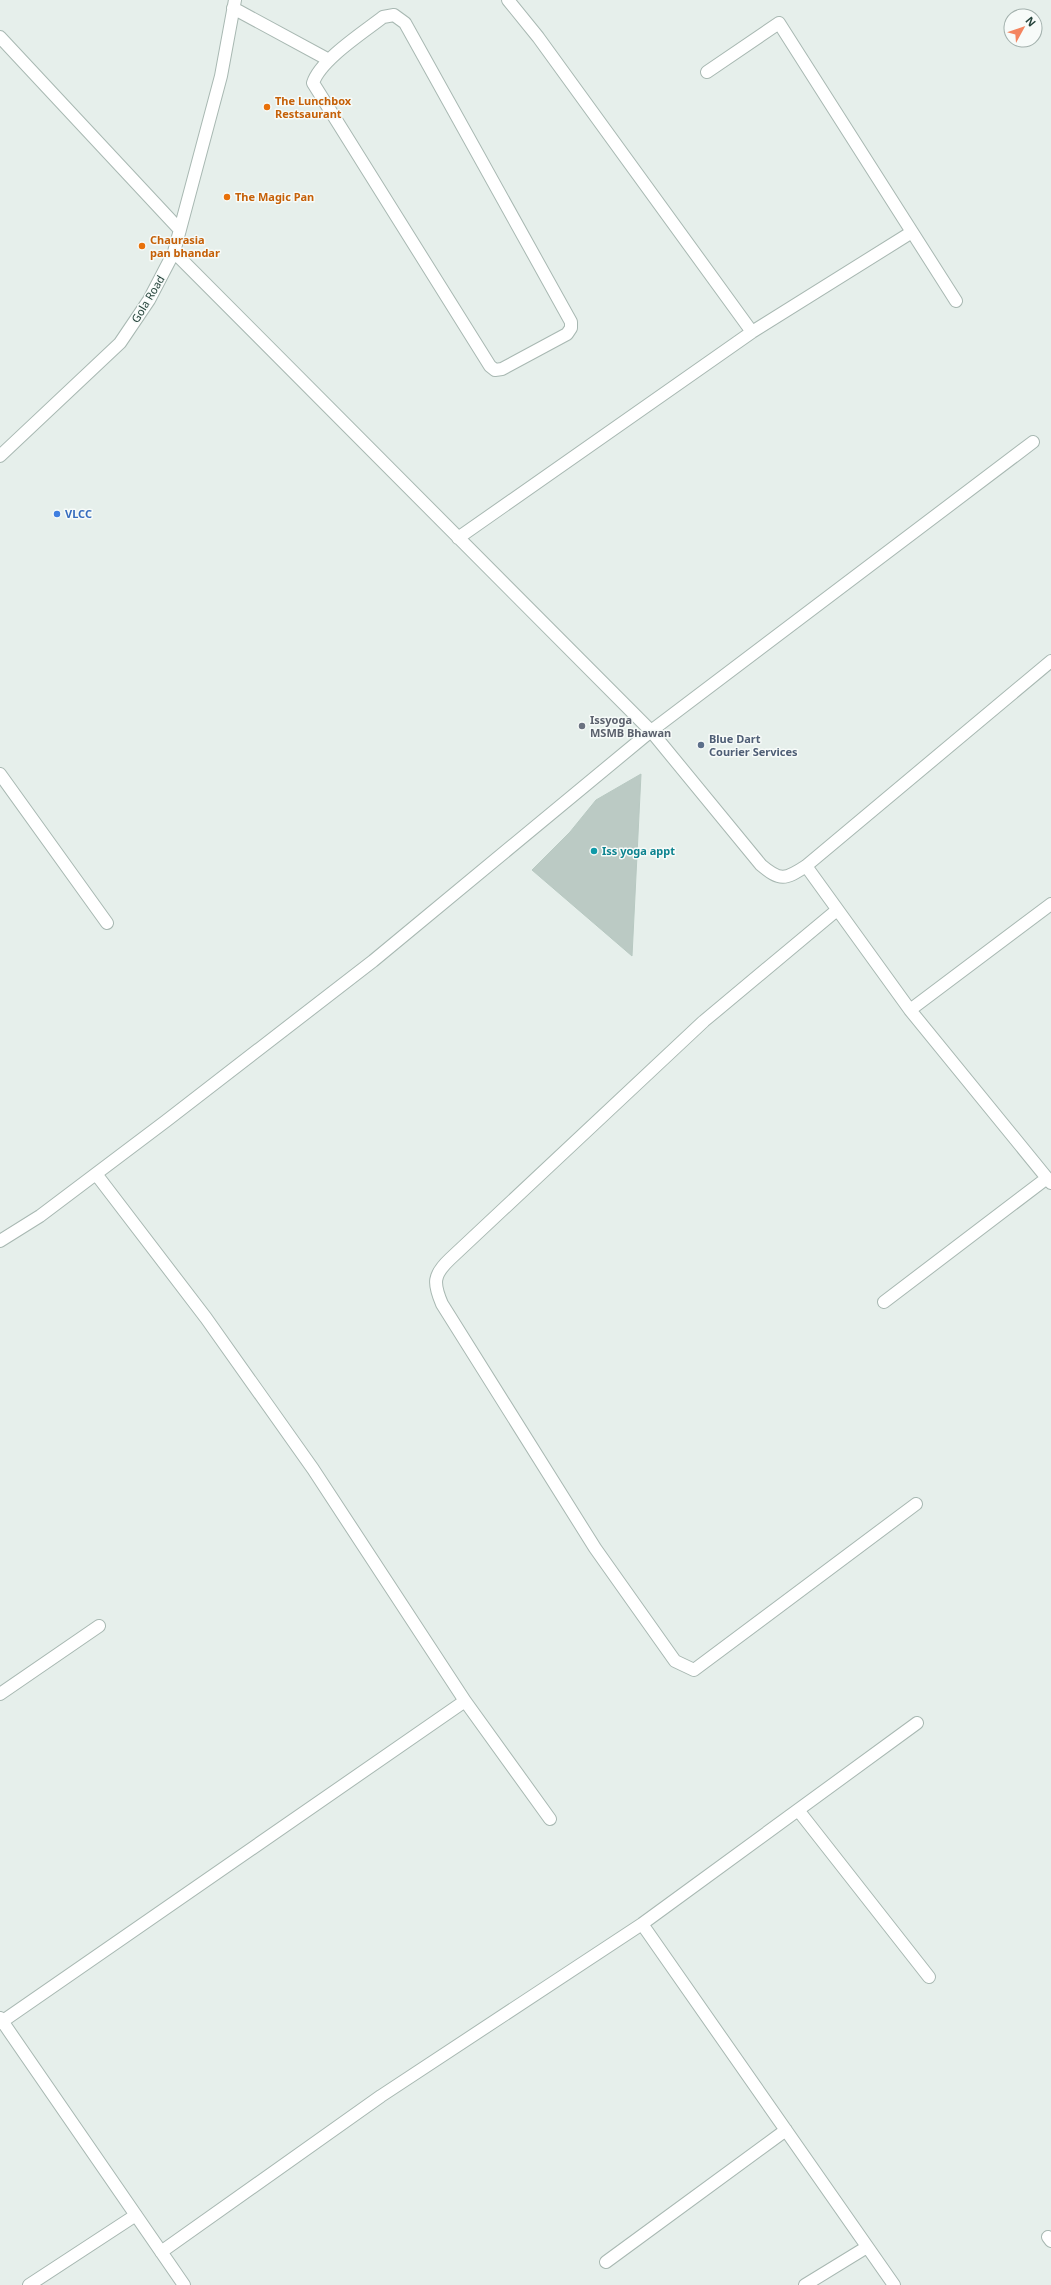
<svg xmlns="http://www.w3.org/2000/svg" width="1051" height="2285" font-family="'Noto Sans',sans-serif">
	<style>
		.building { fill: #bbcac4; stroke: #b8c9c2 }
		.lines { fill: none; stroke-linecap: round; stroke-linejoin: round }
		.minor-casing { stroke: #a8b8b2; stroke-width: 14 }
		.minor { stroke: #fff; stroke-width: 12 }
		.food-dot { fill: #e8710a; stroke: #f7fbf9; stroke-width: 1.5 }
		.shop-dot { fill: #3f7fe0; stroke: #f7fbf9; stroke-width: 1.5 }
		.worship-dot { fill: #6b7280; stroke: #f7fbf9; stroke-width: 1.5 }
		.service-dot { fill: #5c6f8a; stroke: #f7fbf9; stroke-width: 1.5 }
		.culture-dot { fill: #0f9aa8; stroke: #f7fbf9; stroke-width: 1.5 }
		.labels { text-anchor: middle; stroke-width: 3; stroke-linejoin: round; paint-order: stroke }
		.food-label { font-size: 11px; font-weight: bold; fill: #c56008; stroke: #f7fbf9; text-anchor: start }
		.street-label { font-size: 11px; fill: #24423a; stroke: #f7fbf9 }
		.shop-label { font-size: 11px; font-weight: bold; fill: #366cbe; stroke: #f7fbf9; text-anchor: start }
		.worship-label { font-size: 11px; font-weight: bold; fill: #5b616d; stroke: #f7fbf9; text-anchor: start }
		.service-label { font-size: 11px; font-weight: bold; fill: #4e5e75; stroke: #f7fbf9; text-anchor: start }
		.culture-label { font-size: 11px; font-weight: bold; fill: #0d838f; stroke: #f7fbf9; text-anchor: start }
	</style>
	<rect width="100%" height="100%" fill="#e6efeb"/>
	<!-- building -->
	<path class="building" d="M641 774 632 956 532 870 570 832 596 800Z"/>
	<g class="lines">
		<!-- minor casing -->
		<g class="minor-casing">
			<path id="minor" d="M508 0 538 37 752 332
				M233 8 329 60
				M394 15 405 23 571 322V328L567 334 502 369 495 370 490 366 313 83C320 60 364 32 383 17Z
				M0 37 180 230
				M707 72 779 23 956 301
				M174 252 651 731 761 865C780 881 785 880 806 866L1051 661
				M0 456 120 343 149 300 174 252 221 76 235 0
				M458 538 752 332 912 232
				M0 774 107 923
				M806 866 910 1010 1051 1183
				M837 910 704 1021 450 1259C433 1275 433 1283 442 1304L595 1548 675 1661 694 1670 916 1504
				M910 1010 1051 904
				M96 1174 206 1318 313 1469 465 1701 550 1819
				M0 1241 40 1216 166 1121 373 961 651 731 1033 442
				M884 1302 1047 1178
				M0 1694 99 1626
				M798 1810 929 1977
				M642 1924 894 2285
				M0 2018 184 2285
				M0 2023 465 1701
				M1048 2237 1051 2241
				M161 2252 381 2096 642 1924 917 1723
				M606 2262 786 2130
				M29 2285 136 2215
				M805 2285 867 2247"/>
		</g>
		<!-- minor -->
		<use href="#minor" class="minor"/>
	</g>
	<!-- markers -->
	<g class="food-dot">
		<circle cx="267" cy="107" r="4"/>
		<circle cx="227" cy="197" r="4"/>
		<circle cx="142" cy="246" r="4"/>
	</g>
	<circle class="shop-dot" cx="57" cy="514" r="4"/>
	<circle class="worship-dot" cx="582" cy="726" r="4"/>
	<circle class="service-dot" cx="701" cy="745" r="4"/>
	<circle class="culture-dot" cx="594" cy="851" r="4"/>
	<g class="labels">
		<!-- food labels -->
		<g class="food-label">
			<text x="275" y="105">The Lunchbox<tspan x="275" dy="13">Restsaurant</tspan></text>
			<text x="235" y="201">The Magic Pan</text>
			<text x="150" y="244">Chaurasia<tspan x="150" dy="13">pan bhandar</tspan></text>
		</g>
		<!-- street labels -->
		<g class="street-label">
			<text transform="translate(148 299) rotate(-59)" y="4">Gola Road</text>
		</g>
		<!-- shop labels -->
		<g class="shop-label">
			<text x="65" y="518">VLCC</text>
		</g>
		<!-- worship labels -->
		<g class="worship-label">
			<text x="590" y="724">Issyoga<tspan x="590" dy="13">MSMB Bhawan</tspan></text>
		</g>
		<!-- service labels -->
		<g class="service-label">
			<text x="709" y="743">Blue Dart<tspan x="709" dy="13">Courier Services</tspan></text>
		</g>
		<!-- culture labels -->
		<g class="culture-label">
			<text x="602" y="855">Iss yoga appt</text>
		</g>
	</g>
	<!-- north arrow -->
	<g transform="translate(1023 28) rotate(50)"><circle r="19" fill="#f7fbf9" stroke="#a3b1ad"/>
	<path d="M0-3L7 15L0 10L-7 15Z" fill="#f4845f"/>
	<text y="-6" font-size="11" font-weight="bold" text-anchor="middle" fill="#24423a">N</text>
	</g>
</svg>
